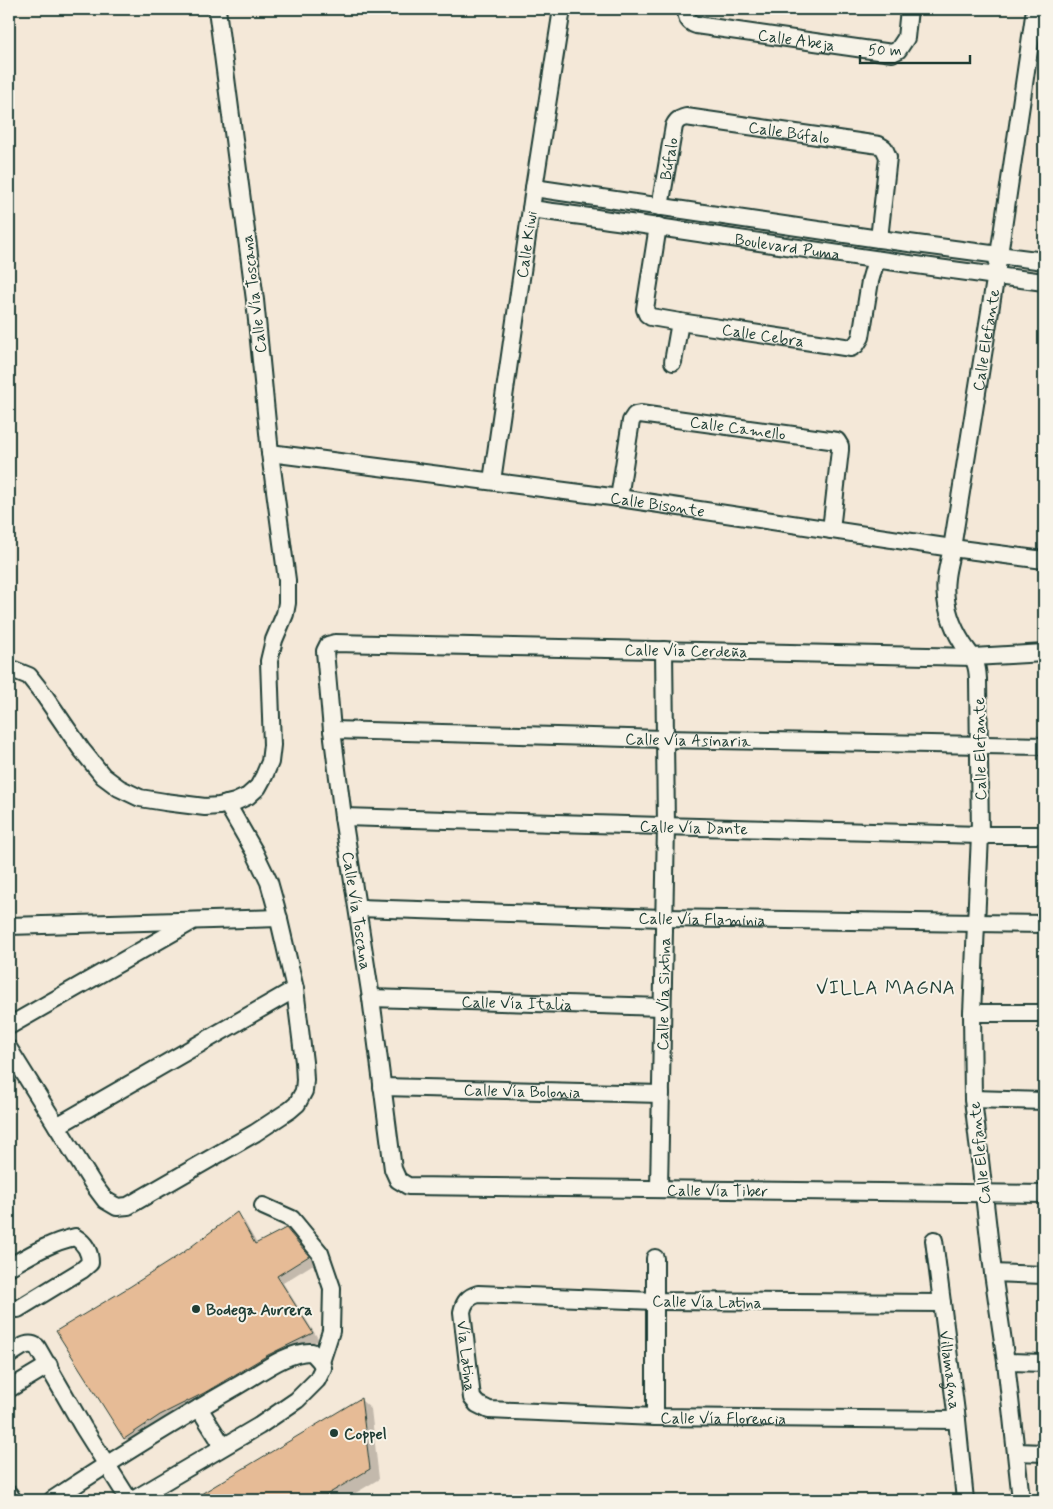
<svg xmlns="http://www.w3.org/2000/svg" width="1053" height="1509" font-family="Mynerve,sans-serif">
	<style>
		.shadow { fill: #0003 }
		.building { fill: #e6bb96; stroke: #1f3d34 }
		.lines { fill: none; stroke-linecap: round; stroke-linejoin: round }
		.minor-casing { stroke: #1f3d34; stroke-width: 20 }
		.minor { stroke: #f7f3e8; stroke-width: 16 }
		.poi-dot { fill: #1f3d34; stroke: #f7f3e8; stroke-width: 2 }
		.labels { text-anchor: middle; stroke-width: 4; stroke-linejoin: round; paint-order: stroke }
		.street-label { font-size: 16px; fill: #1f3d34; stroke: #f7f3e8 }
		.poi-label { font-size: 16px; font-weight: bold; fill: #1f3d34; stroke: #f7f3e8; text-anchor: start }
		.quarter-label { font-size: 19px; letter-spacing: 1px; fill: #1f3d34; stroke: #f7f3e8 }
	</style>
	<rect width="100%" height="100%" fill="#f4e8d8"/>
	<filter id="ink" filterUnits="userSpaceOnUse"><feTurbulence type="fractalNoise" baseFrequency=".02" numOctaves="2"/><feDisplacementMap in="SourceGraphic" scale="10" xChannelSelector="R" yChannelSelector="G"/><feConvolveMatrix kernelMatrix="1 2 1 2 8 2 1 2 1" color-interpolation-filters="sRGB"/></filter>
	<g filter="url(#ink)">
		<!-- shadow -->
		<path class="shadow" d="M237 1214 244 1221 257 1244 286 1229 315 1263 283 1283 319 1340 276 1362 132 1445 125 1438 184 1253Z
			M361 1400 371 1409 379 1479 344 1500H199L198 1498Z"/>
		<!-- building -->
		<path class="building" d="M237 1212 255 1244 286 1228 309 1256 277 1276 313 1333 268 1355 204 1393 160 1415 124 1439 56 1331 131 1286 184 1252Z
			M361 1398 370 1469 318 1500H191Z"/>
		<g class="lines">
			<!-- minor casing -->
			<g class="minor-casing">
				<g id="minor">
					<path id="s1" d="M686 9C686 17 688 22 696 25L892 53 898 50 906 38 909 9"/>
					<path d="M534 188 879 239 1044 261"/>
					<path id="s2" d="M660 207 674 126C677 120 679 119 686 117L879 145 884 148 888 157 879 239"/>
					<path id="s3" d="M531 209C702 232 873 261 1044 282"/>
					<path id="s4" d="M658 226 645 309 647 314 651 317 680 322 851 348 856 345 861 337 870 281 876 260"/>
					<path d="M673 362 680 322"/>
					<path id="s5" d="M270 453 619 498 952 548 1044 560"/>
					<path id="s6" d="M492 481 534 188 562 9"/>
					<path id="s7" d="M619 498 631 421 635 415 640 414 837 441 840 446V450L831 530"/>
					<path id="s8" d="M1044 653 973 657 335 643 328 645 325 651 332 730 343 817 371 998 393 1169 398 1180 408 1186 1044 1194"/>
					<path d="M9 668 29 676 44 695 81 749 103 776 119 788 140 798 165 802 205 807 219 806 235 802 248 796 258 787 264 776 270 762 272 745 269 661 274 640 285 614 287 603V580L270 453 255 300 217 9"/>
					<path id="s9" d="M332 730 664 739 1044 746"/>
					<path id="s10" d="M343 817 980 835H1044"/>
					<path id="s11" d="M358 908 664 918 1044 924"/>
					<path d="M9 926 279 918"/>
					<path id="s12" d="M371 998 662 1007"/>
					<path d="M972 1013H1044"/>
					<path d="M9 1026 191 922"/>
					<path d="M9 1049 93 1184 105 1200 117 1207 128 1206 255 1133 290 1110 297 1104 304 1091 305 1080 304 1062 295 989 276 907 269 882 254 851 227 804"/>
					<path id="s13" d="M382 1087 661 1094"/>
					<path d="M973 1099 1044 1101"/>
					<path d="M57 1126 295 989"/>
					<path id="s14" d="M659 1188 666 826 664 650"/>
					<path d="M263 1206 292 1219 320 1253 332 1288 331 1331 321 1362"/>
					<path id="s15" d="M934 1240 957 1420 965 1500"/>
					<path d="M655 1258V1417"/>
					<path d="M9 1267C30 1255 51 1242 75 1237 85 1243 90 1251 90 1263L82 1270 18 1309 9 1307"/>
					<path d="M993 1273 1044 1275"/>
					<path id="s16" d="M942 1303 655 1301 478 1294C468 1297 464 1302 462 1312L472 1398 477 1404 489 1410 655 1417 957 1420"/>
					<path d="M9 1355C18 1350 27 1340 37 1347L83 1427 129 1500"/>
					<path d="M1006 1362 1044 1363"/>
					<path d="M9 1389 49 1365"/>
					<path d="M199 1408 223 1446"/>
					<path d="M1017 1452 1044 1453"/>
					<path d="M9 1494 13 1500"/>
					<path d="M52 1500C113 1460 174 1422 237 1386 257 1375 289 1350 312 1352L321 1362 323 1368 317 1380 297 1400 259 1426 133 1500"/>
					<path id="s17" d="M1021 1500 1006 1362 993 1273 973 1099 972 1013 980 835 978 679C977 660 973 659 963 644 951 625 943 601 946 578 947 568 950 558 952 548L999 255 1035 9"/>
				</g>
			</g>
			<!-- minor -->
			<use href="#minor" class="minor"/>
		</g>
	</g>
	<!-- markers -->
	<g class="poi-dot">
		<circle cx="196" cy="1309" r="5"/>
		<circle cx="334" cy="1433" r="5"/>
	</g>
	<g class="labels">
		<!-- street labels -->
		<g class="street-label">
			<text dy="6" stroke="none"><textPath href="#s1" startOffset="122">Calle Abeja</textPath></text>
			<text dy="6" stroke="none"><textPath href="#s2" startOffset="202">Calle Búfalo</textPath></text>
			<text dy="6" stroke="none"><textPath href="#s2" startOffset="49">Búfalo</textPath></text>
			<text dy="6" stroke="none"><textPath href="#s6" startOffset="239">Calle Kiwi</textPath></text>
			<text dy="6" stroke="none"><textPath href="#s3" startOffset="259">Boulevard Puma</textPath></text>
			<text transform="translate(253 294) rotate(-97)" y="6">Calle Vía Toscana</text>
			<text dy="6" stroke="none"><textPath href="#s4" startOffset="208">Calle Cebra</textPath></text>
			<text dy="6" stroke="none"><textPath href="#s17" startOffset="1174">Calle Elefante</textPath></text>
			<text dy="6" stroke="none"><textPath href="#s7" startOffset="189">Calle Camello</textPath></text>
			<text dy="6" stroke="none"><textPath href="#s5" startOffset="391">Calle Bisonte</textPath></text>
			<text transform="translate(686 650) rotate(1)" y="6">Calle Vía Cerdeña</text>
			<text dy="6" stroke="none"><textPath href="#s9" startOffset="356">Calle Vía Asinaria</textPath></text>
			<text transform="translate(979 749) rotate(-91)" y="6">Calle Elefante</text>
			<text dy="6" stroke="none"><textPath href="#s10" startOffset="351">Calle Vía Dante</textPath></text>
			<text dy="6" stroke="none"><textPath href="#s8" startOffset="985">Calle Vía Toscana</textPath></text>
			<text dy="6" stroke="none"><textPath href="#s11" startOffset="344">Calle Vía Flaminia</textPath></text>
			<text dy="6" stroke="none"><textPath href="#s14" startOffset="194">Calle Vía Sixtina</textPath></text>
			<text dy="6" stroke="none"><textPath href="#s12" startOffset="146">Calle Vía Italia</textPath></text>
			<text dy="6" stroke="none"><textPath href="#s13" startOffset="140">Calle Vía Bolonia</textPath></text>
			<text transform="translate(979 1153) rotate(-96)" y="6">Calle Elefante</text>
			<text dy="6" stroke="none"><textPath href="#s8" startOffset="1579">Calle Vía Tiber</textPath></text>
			<text transform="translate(707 1301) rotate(1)" y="6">Calle Vía Latina</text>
			<text dy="6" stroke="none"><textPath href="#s16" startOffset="534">Vía Latina</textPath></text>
			<text dy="6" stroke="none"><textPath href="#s15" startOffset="131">Villamagna</textPath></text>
			<text dy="6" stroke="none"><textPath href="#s16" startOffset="832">Calle Vía Florencia</textPath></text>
		</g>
		<!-- poi labels -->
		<g class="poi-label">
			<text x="206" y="1315">Bodega Aurrera</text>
			<text x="344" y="1439">Coppel</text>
		</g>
		<!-- quarter labels -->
		<g class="quarter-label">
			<text x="886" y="994">VILLA MAGNA</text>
		</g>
	</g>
	<!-- margin -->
	<rect width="1053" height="1509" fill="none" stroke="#f7f3e8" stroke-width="30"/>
	<rect x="15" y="15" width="1023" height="1479" fill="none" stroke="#1f3d34" stroke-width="2" filter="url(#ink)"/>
	<!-- scale -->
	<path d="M860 55v8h110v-8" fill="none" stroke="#1f3d34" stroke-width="2.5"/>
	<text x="868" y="55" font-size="15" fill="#1f3d34" stroke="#f7f3e8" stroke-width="4" paint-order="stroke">50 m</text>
</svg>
